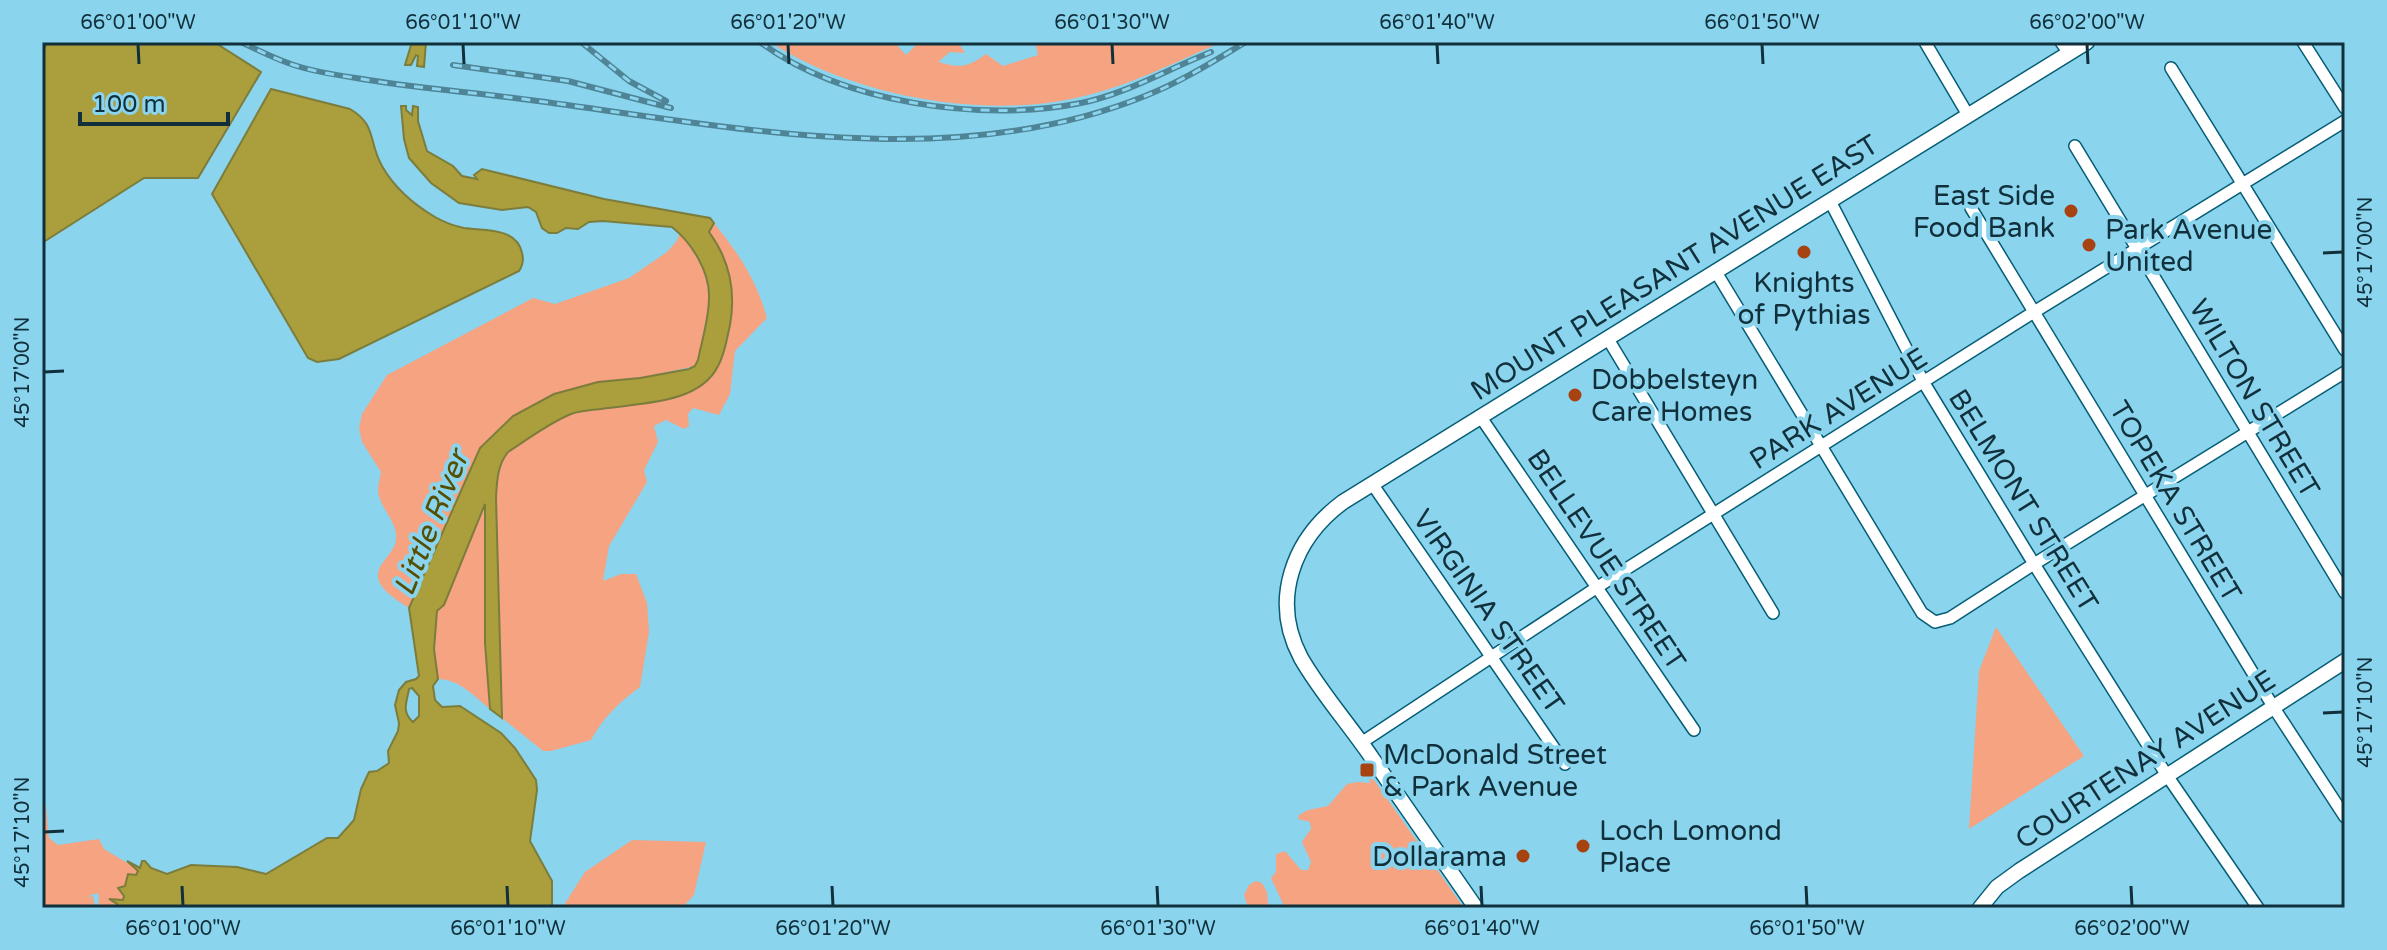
<svg xmlns="http://www.w3.org/2000/svg" width="2387" height="950" font-family="'Varela Round',sans-serif">
	<style>
		.green { fill: #f6a382 }
		.water { fill: #aa9e3d; stroke: #7c7d3c; stroke-width: 2; fill-rule: evenodd }
		.lines { fill: none; stroke-linecap: round; stroke-linejoin: round }
		.minor-casing { stroke: #055e75; stroke-width: 14 }
		.tertiary-casing { stroke: #055e75; stroke-width: 17 }
		.minor { stroke: #fff; stroke-width: 11 }
		.tertiary { stroke: #fff; stroke-width: 14 }
		.rail-casing { stroke: #4f8496; stroke-width: 6 }
		.rail { stroke: #8ad4ee; stroke-width: 3; stroke-dasharray: 9; stroke-linecap: butt }
		.ticks { fill: none; stroke: #11303b; stroke-width: 3 }
		.poi-dot { fill: #a74211; stroke: #8ad4ee; stroke-width: 3 }
		.labels { text-anchor: middle; stroke-width: 8; stroke-linejoin: round; paint-order: stroke }
		.poi-label { font-size: 28px; fill: #11303b; stroke: #8ad4ee; text-anchor: start }
		.street-label { font-size: 28px; fill: #11303b; stroke: #8ad4ee }
		.water-label { font-size: 30px; font-style: italic; fill: #564e00; stroke: #8ad4ee }
		.neatline { fill: none; stroke: #11303b; stroke-width: 3 }
		.ticks-label { font-size: 20px; text-anchor: middle; fill: #11303b }
	</style>
	<rect width="100%" height="100%" fill="#8ad4ee"/>
	<!-- green -->
	<path class="green" d="M770 42H894L906 55 919 42H958L965 53 950 52 938 62C960 68 967 68 986 54L1003 66 1038 55 1035 42H1222C1175 62 1130 86 1080 97 985 120 852 96 770 42Z
		M714 223C739 254 756 279 767 318L735 351 730 394 719 415 693 408 688 414 689 426 684 429 666 420 654 426 658 442 644 470 647 482 609 546 603 581 621 574H636L647 603 649 632 640 687C619 702 603 718 591 740L551 751H543L502 718 496 498C497 481 497 466 508 452 528 439 549 423 571 414 582 410 596 410 607 408 672 399 725 397 731 318 734 286 728 258 709 232Z
		M680 233C720 284 709 301 698 360L695 366 640 378 598 382 480 448 409 608C392 597 366 582 384 561 388 555 396 547 396 539 398 522 379 507 378 491 378 485 380 478 381 472L362 442 359 428 362 414 387 375 533 298 555 304 629 278 667 252 676 242Z
		M486 501 484 558 490 709C475 697 459 679 438 679L434 649 437 611 444 605Z
		M1996 627 2084 756 1969 829 1979 671Z
		M1368 773H1369L1464 908H1285L1271 878 1276 872V854L1285 851 1301 870H1308L1311 862 1302 842 1311 829 1310 822 1298 819 1299 815 1308 810 1328 806 1347 784 1357 782 1370 783Z
		M42 798 46 807 49 838 58 845 99 839 104 849 139 870 136 875 128 879 123 900H113L118 908H98L99 896 97 893 86 897 93 896 95 907 42 908Z
		M632 840 706 842 694 895 682 908H562L585 872Z
		M1256 881 1262 883 1267 892 1268 904 1274 908H1248L1244 895 1249 885Z"/>
	<!-- water -->
	<path class="water" d="M47 42H214L261 72 198 178H144L42 243V56Z
		M412 42H426L424 67 417 66 418 56 416 55 411 65H405Z
		M271 89 350 109C377 125 368 141 382 166 395 189 413 204 435 217 444 222 454 226 464 228 484 231 517 227 522 253 524 260 523 265 519 271L339 359 317 362 308 358 212 194Z
		M401 106H406V110L412 115 413 106 418 107V121L427 151 453 166 462 176 477 179 474 175 482 169 604 199 710 218 714 223 709 232C729 259 736 291 730 325 727 338 725 354 718 366 700 403 643 403 608 408 596 410 582 410 571 414 549 423 528 439 508 452 497 466 497 481 496 498L502 718 490 709 485 643V504L444 605 437 611 434 649 438 679 433 686 435 700 442 707 460 706 501 733 515 748 536 780 537 790 530 841 552 881V908H118L117 904 109 899 123 900 124 896 118 888 125 886 128 874 136 875 138 871 127 861 140 868 142 861H145L151 868 167 874 191 865 237 867 266 874 327 838H338L354 820 361 789 369 772 377 771 389 763 388 751 398 731 399 723 395 705 399 690 406 682 416 679 419 676 409 608 480 448 513 416 554 394 598 382 640 378 689 369 695 366 698 360C702 340 709 318 709 298 710 272 692 243 672 227L603 221 589 222 578 229 566 228 557 233H549L542 228 536 212 528 207 502 210 459 203 431 183 409 158 404 139ZM412 688 419 696V716L413 722C401 711 407 702 409 689Z"/>
	<g class="lines">
		<!-- minor casing -->
		<g class="minor-casing">
			<path id="minor" d="M1925 42 1968 115
				M2061 42 2069 53
				M2303 42 2345 108
				M2171 68 2345 350
				M2075 146 2345 593
				M1830 201 1924 383 2034 564 2166 774 2258 908
				M1971 208 2274 708 2345 817
				M1716 272 1922 613 1935 622 1950 618 2034 564 2345 372
				M1608 339 1773 613
				M1480 416 1694 730
				M1373 485 1565 764
				M1361 743 1596 588 2034 312 2345 121"/>
		</g>
		<!-- tertiary casing -->
		<g class="tertiary-casing">
			<path id="tertiary" d="M1476 908C1441 858 1407 808 1372 758 1349 724 1321 693 1301 658 1270 600 1293 539 1343 502L2087 42
				M1980 908 1997 887 2019 871 2345 661"/>
		</g>
		<!-- minor -->
		<use href="#minor" class="minor"/>
		<!-- tertiary -->
		<use href="#tertiary" class="tertiary"/>
		<!-- rail casing -->
		<g class="rail-casing">
			<path id="rail" d="M241 42C260 51 277 60 297 66 316 72 336 75 356 78 413 88 472 92 530 100 731 126 950 175 1145 96 1181 82 1214 61 1246 42
				M581 42 629 81 666 101
				M760 42C842 103 981 123 1081 103 1126 94 1168 69 1211 52
				M453 65 568 81 671 108"/>
		</g>
		<!-- rail -->
		<use href="#rail" class="rail"/>
	</g>
	<!-- ticks -->
	<path class="ticks" d="M138 44 139 64M463 44 464 64M788 44 789 64M1112 44 1113 64M1437 44 1438 64M1762 44 1763 64M2087 44 2088 64M2323 253 2343 252M44 372 64 371M2323 713 2343 712M44 832 64 831M182 886 183 906M507 886 508 906M832 886 833 906M1157 886 1158 906M1481 886 1482 906M1806 886 1807 906M2131 886 2132 906"/>
	<!-- markers -->
	<g class="poi-dot">
		<circle cx="2071" cy="211" r="8"/>
		<circle cx="2089" cy="245" r="8"/>
		<circle cx="1804" cy="252" r="8"/>
		<circle cx="1575" cy="395" r="8"/>
		<rect x="1359" y="762" width="16" height="16" rx="4"/>
		<circle cx="1583" cy="846" r="8"/>
		<circle cx="1523" cy="856" r="8"/>
	</g>
	<g class="labels">
		<!-- poi labels -->
		<g class="poi-label">
			<text x="2055" y="205" text-anchor="end">East Side<tspan x="2055" dy="32">Food Bank</tspan></text>
			<text x="2105" y="239">Park Avenue<tspan x="2105" dy="32">United</tspan></text>
			<text x="1804" y="292" text-anchor="middle">Knights<tspan x="1804" dy="32">of Pythias</tspan></text>
			<text x="1591" y="389">Dobbelsteyn<tspan x="1591" dy="32">Care Homes</tspan></text>
			<text x="1383" y="764">McDonald Street<tspan x="1383" dy="32">&amp; Park Avenue</tspan></text>
			<text x="1599" y="840">Loch Lomond<tspan x="1599" dy="32">Place</tspan></text>
			<text x="1507" y="866" text-anchor="end">Dollarama</text>
		</g>
		<!-- street labels -->
		<g class="street-label">
			<text transform="translate(1674 267) rotate(-32)" y="10">MOUNT PLEASANT AVENUE EAST</text>
			<text transform="translate(2255 398) rotate(59)" y="10">WILTON STREET</text>
			<text transform="translate(1838 408) rotate(-32)" y="10">PARK AVENUE</text>
			<text transform="translate(2024 500) rotate(58)" y="10">BELMONT STREET</text>
			<text transform="translate(2176 501) rotate(59)" y="10">TOPEKA STREET</text>
			<text transform="translate(1607 559) rotate(56)" y="10">BELLEVUE STREET</text>
			<text transform="translate(1489 611) rotate(55)" y="10">VIRGINIA STREET</text>
			<text transform="translate(2145 759) rotate(-33)" y="10">COURTENAY AVENUE</text>
		</g>
		<!-- water labels -->
		<g class="water-label">
			<text transform="translate(431 523) rotate(-68)" y="10">Little River</text>
		</g>
	</g>
	<!-- border -->
	<rect width="2387" height="950" fill="none" stroke="#8ad4ee" stroke-width="88"/>
	<!-- scale -->
	<path d="M80 112v12h148v-12" fill="none" stroke="#11303b" stroke-width="4"/>
	<text x="92" y="112" font-size="24" fill="#11303b" stroke="#8ad4ee" stroke-width="6" paint-order="stroke">100 m</text>
	<rect x="44" y="44" width="2299" height="862" class="neatline"/>
	<g class="ticks-label">
		<text x="138" y="29">66°01'00"W</text>
		<text x="463" y="29">66°01'10"W</text>
		<text x="788" y="29">66°01'20"W</text>
		<text x="1112" y="29">66°01'30"W</text>
		<text x="1437" y="29">66°01'40"W</text>
		<text x="1762" y="29">66°01'50"W</text>
		<text x="2087" y="29">66°02'00"W</text>
		<text transform="translate(2365 252) rotate(-90)" y="7">45°17'00"N</text>
		<text transform="translate(22 372) rotate(-90)" y="7">45°17'00"N</text>
		<text transform="translate(2365 712) rotate(-90)" y="7">45°17'10"N</text>
		<text transform="translate(22 832) rotate(-90)" y="7">45°17'10"N</text>
		<text x="183" y="935">66°01'00"W</text>
		<text x="508" y="935">66°01'10"W</text>
		<text x="833" y="935">66°01'20"W</text>
		<text x="1158" y="935">66°01'30"W</text>
		<text x="1482" y="935">66°01'40"W</text>
		<text x="1807" y="935">66°01'50"W</text>
		<text x="2132" y="935">66°02'00"W</text>
	</g>
</svg>
